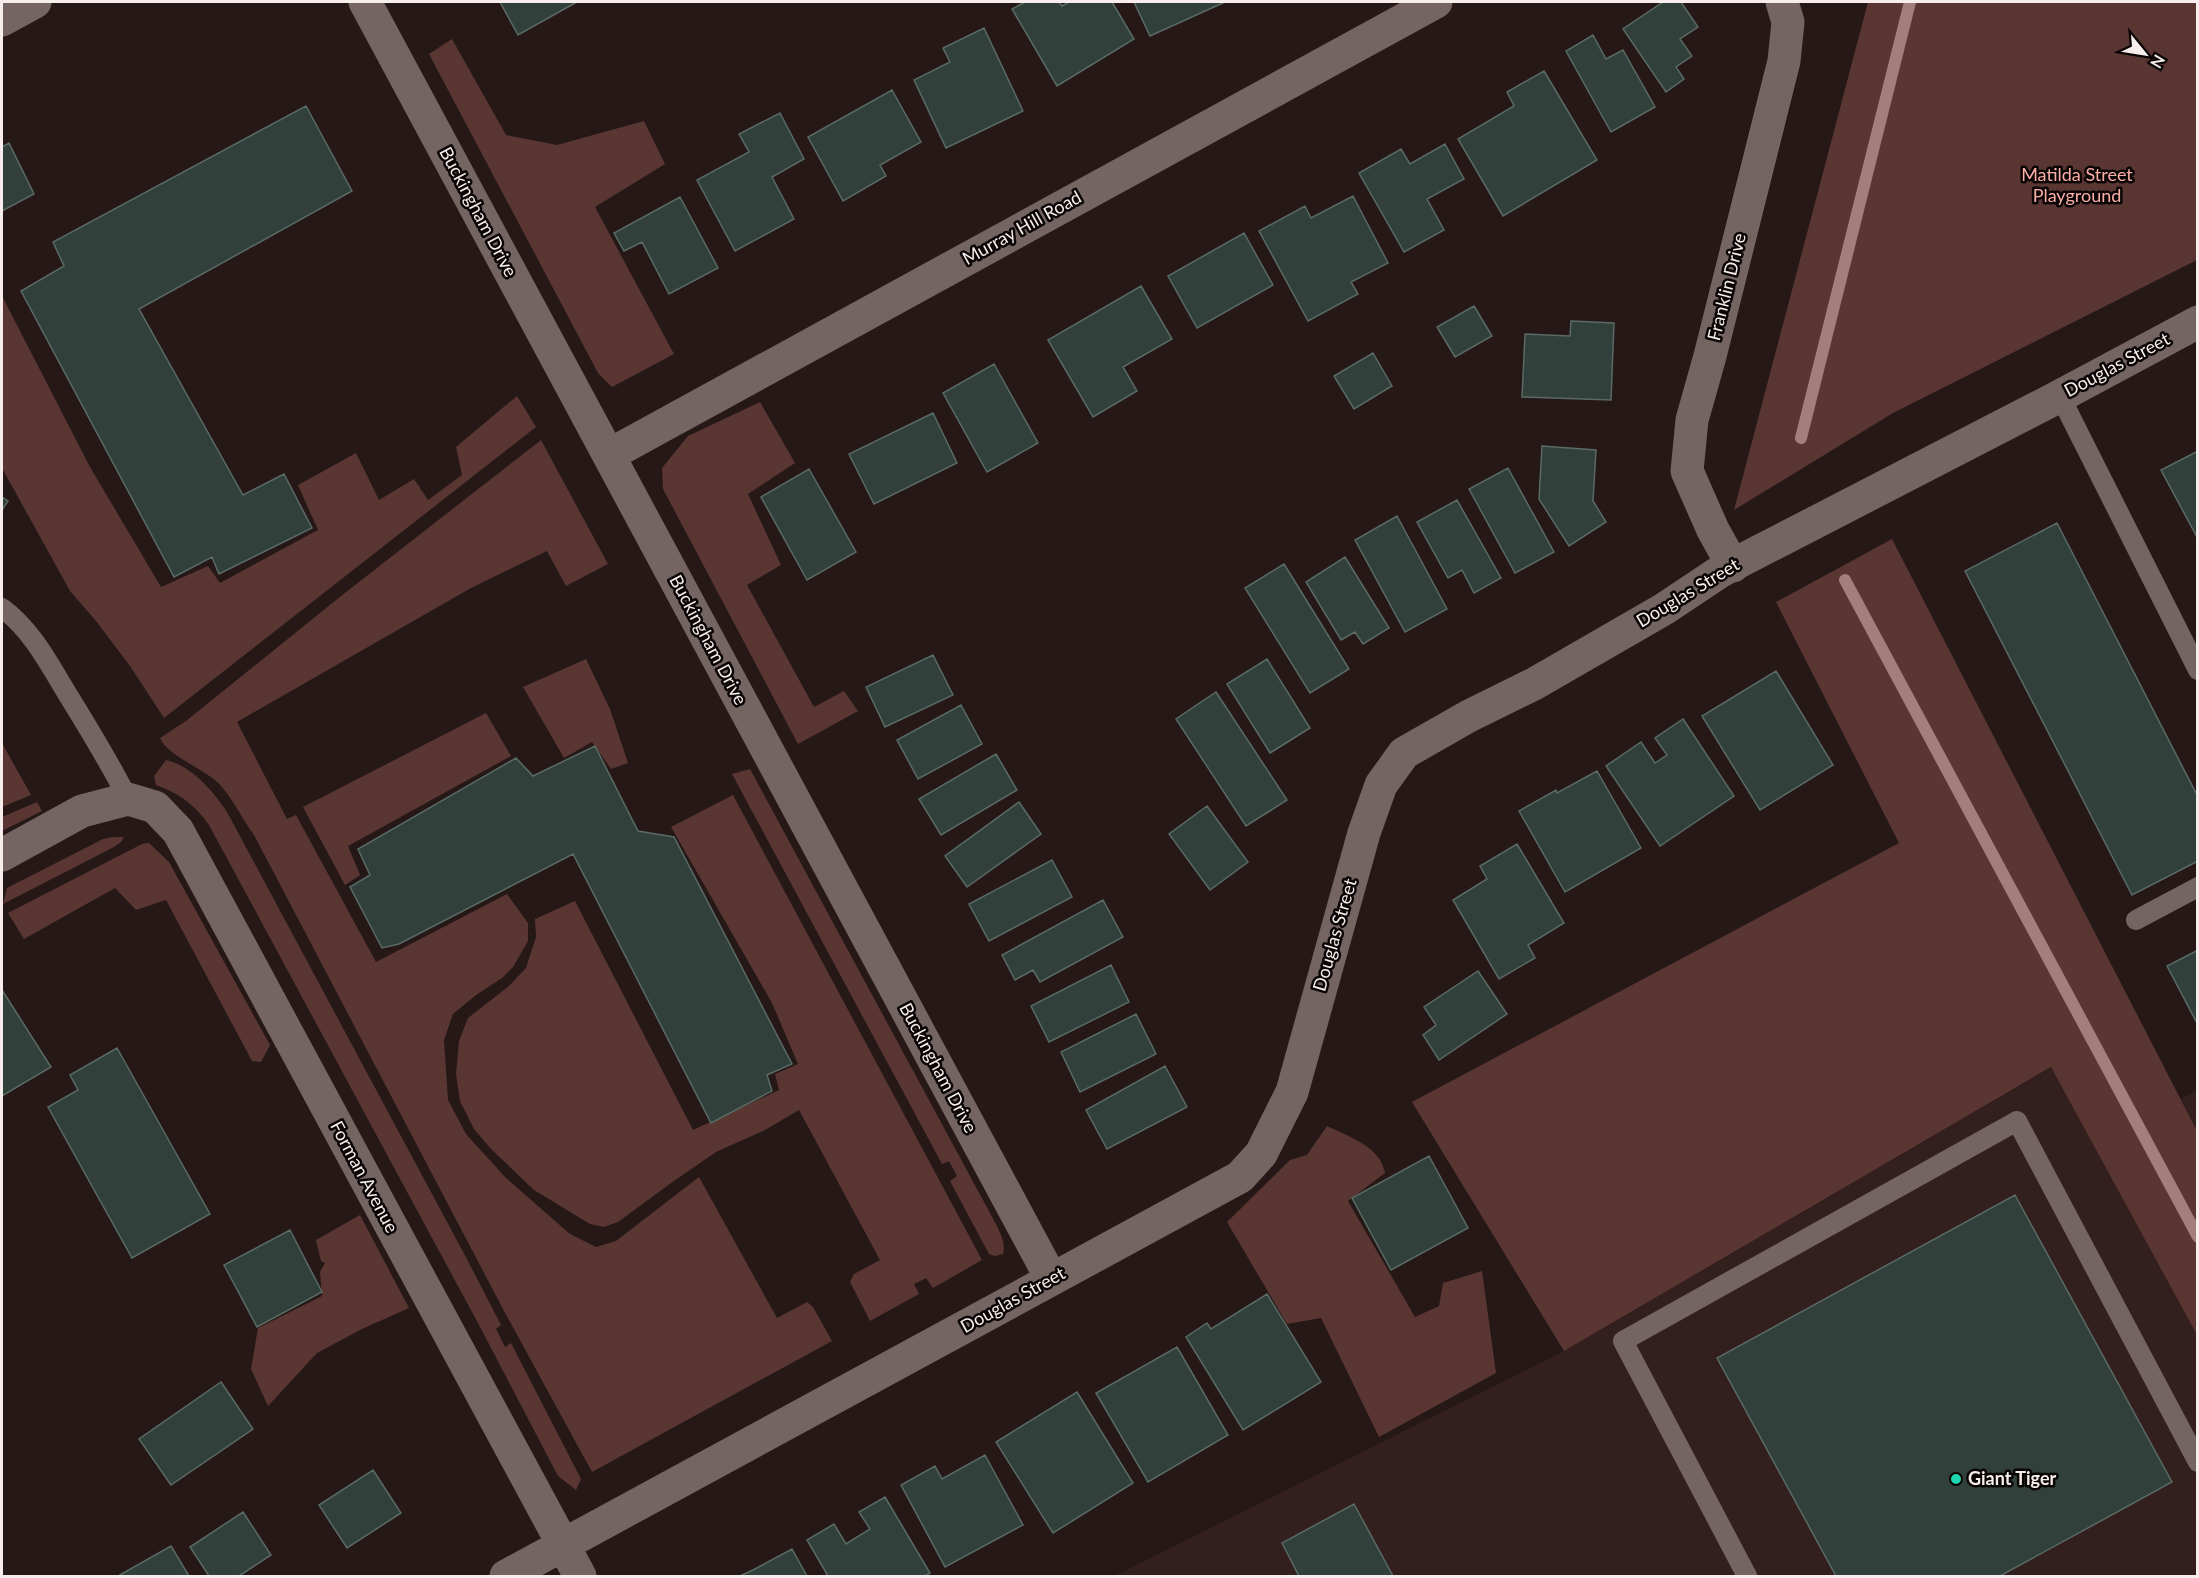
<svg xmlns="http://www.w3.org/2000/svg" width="2199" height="1578" font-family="Lato,sans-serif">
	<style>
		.built { fill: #331f1d }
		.green { fill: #5a3633 }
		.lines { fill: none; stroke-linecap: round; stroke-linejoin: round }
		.stream { stroke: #a37f7c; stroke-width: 12 }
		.building { fill: #31403b; stroke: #5a6a65; stroke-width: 1.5 }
		.lane { stroke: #746462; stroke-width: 20 }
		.street { stroke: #746462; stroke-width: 33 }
		.poi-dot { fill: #1dd5b1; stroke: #0a0505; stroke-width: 2 }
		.labels { text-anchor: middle; stroke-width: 5; stroke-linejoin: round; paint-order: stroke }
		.park-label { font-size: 18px; fill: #fbada6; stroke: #0a0505 }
		.street-label { font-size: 18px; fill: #f6edec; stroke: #0a0505 }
		.poi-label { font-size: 18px; font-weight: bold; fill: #f6edec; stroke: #0a0505; text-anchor: start }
	</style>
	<rect width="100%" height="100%" fill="#251817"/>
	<!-- built -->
	<path class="built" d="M2052 1067 2197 1335V1576H1114L1564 1351Z
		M2197 1090V1131L2181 1099Z"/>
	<!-- green -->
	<path class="green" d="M1868 2H2197V260L1893 413 1734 510Z
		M452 39 506 135 557 145 644 121 665 164 595 207 674 354 612 387 598 373 429 54Z
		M2 296 90 467 161 587 208 566 220 583 318 530 298 485 356 453 379 500 414 479 428 500 462 475 456 447 517 396 536 427 164 718 130 666 96 621 70 591 2 468Z
		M760 402 795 463 748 494 781 565 747 585 814 707 844 691 858 711 798 744 663 489 662 468 688 436Z
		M541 440 608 564 566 586 547 551 471 588 237 722 287 819 296 815 376 962 507 894 528 923V941L513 967 502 978 476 995 453 1014 444 1040 448 1100 466 1134 505 1177 570 1234 596 1247 616 1241 699 1177 777 1318 807 1302 813 1307 832 1341 592 1472 503 1309 254 835C243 820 234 801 222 787 207 769 168 757 160 738L186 721 341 596Z
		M1892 539 2197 1131V1335L2051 1067 1564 1351 1412 1102 1899 843 1776 602Z
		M586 659 610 709 628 763 611 769 592 742 564 758 523 687Z
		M486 713 511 756 348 846 360 875 345 885 303 807Z
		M2 743 31 795 2 807Z
		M166 760C192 766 213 791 227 812L468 1261 501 1325 496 1329 505 1347 511 1343 581 1479 576 1490 558 1476 479 1325 209 825C194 804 180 794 156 785L154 776Z
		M750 769 990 1213C996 1225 1007 1241 1003 1254L995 1256 989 1254 950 1181 957 1176 949 1161 942 1164 732 774Z
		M733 795 982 1260 933 1288 926 1278 914 1284 919 1294 870 1321 850 1282 854 1274 880 1260 799 1110 765 1130 716 1152 671 1183 618 1222 604 1227 590 1224 534 1190 491 1149 474 1129 460 1101 456 1074 459 1041 468 1018 509 986 526 968 536 937 535 919 575 901 693 1130 779 1090 775 1074 798 1064 772 1003 671 827Z
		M37 802 42 811 2 831V817Z
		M113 837H124L121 842 114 847 3 904 7 888 103 839Z
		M149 843 169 862 270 1045 261 1062 252 1061 166 900 136 910 115 888 24 939 8 913 142 844Z
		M1327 1126C1348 1136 1381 1147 1385 1173L1348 1201 1415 1317 1439 1306 1443 1283 1482 1271 1496 1373 1379 1437 1321 1318 1287 1324 1227 1222 1290 1160 1307 1155Z
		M360 1215 409 1308 362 1329 317 1353 268 1406 251 1369 258 1328 322 1296 320 1272 325 1263 321 1261 316 1240Z"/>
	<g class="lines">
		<!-- stream -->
		<path class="stream" d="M1801 438 1910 2
			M1845 580 2198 1237"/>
	</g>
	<!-- building -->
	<path class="building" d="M500 2H574L575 3 518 35Z
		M1025 2H1059L1062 6 1069 2H1112L1134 39 1057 86 1012 9Z
		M1134 2H1225L1150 36Z
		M1663 2H1681L1698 27 1680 39 1692 56 1676 67 1684 79 1666 92 1623 29Z
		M984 28 1023 111 946 148 914 80 950 62 943 48Z
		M1593 35 1606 59 1623 50 1655 107 1611 132 1566 51Z
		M1544 71 1597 160 1503 216 1458 139 1514 106 1507 92Z
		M892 90 921 142 880 165 886 176 843 201 808 137Z
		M306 106 352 191 139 309 243 495 284 474 312 528 219 574 212 557 174 577 21 291 64 266 53 242Z
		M780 113 804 159 772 177 794 219 735 251 697 180 749 152 739 134Z
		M9 143 34 194 2 211V147Z
		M1445 144 1464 179 1427 199 1444 230 1404 252 1359 173 1401 149 1410 164Z
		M1353 196 1388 263 1351 282 1358 294 1308 321 1259 231 1305 206 1311 218Z
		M680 197 718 268 669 294 642 242 624 251 614 233Z
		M1244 233 1273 285 1197 328 1168 276Z
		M1141 286 1172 339 1123 367 1137 391 1093 417 1048 340Z
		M1474 306 1492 336 1455 357 1437 327Z
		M1571 321 1614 323 1611 400 1522 397 1525 334 1570 336Z
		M1373 353 1392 386 1354 409 1334 376Z
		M994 364 1038 443 987 472 943 393Z
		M933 413 957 463 874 504 849 454Z
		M1542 446 1596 450 1593 501 1606 522 1569 546 1539 499Z
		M2198 451V539L2161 470Z
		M1508 468 1554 552 1515 573 1469 489Z
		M809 469 856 552 807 580 761 497Z
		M2 497 8 501 2 510Z
		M1457 500 1501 578 1474 593 1462 570 1448 578 1417 522Z
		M1397 516 1447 609 1405 632 1355 540Z
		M2057 523 2198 797V861L2132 895 1965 571Z
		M1345 557 1389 628 1363 644 1355 632 1341 640 1306 582Z
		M1284 564 1349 669 1310 693 1245 588Z
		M933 655 953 695 885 727 866 687Z
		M1267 659 1310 728 1270 753 1227 684Z
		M1776 671 1833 765 1760 810 1702 716Z
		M1216 692 1287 800 1246 826 1176 719Z
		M961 705 982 744 918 779 897 740Z
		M1683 719 1734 796 1660 846 1606 766 1641 742 1655 763 1667 755 1655 738Z
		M595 746 638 831 674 837 792 1064 767 1075 772 1091 711 1123 573 854 399 944 382 948 350 887 370 875 358 849 516 758 533 776Z
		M996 754 1017 790 941 835 919 799Z
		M1597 771 1641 848 1565 892 1519 811 1556 790 1557 793Z
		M1019 802 1041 834 967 887 945 856Z
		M1207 806 1248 862 1210 890 1169 834Z
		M1517 844 1564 923 1528 945 1535 958 1499 979 1453 900 1487 879 1480 866Z
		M1052 860 1072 897 989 941 969 904Z
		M1103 900 1123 937 1040 982 1033 970 1015 980 1002 955Z
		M2198 950V1025L2167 966Z
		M1111 965 1129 1002 1049 1042 1031 1006Z
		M1478 971 1507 1014 1439 1060 1423 1035 1436 1025 1424 1007Z
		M2 990 51 1067 2 1096Z
		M1136 1014 1156 1054 1080 1092 1061 1052Z
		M117 1048 210 1214 132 1258 48 1107 78 1090 70 1075Z
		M1165 1066 1187 1107 1107 1149 1086 1110Z
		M1429 1156 1468 1228 1391 1270 1352 1198Z
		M2015 1195 2172 1482 2000 1576H1836L1717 1358Z
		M290 1230 322 1292 257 1327 224 1265Z
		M1267 1294 1321 1382 1243 1430 1186 1337 1207 1323 1211 1329Z
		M1177 1347 1228 1435 1148 1482 1096 1393Z
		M221 1382 253 1429 171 1485 139 1439Z
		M1077 1392 1133 1483 1053 1533 996 1442Z
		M985 1455 1023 1525 945 1567 901 1485 935 1466 942 1479Z
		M373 1470 401 1513 347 1548 319 1505Z
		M885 1497 930 1573 925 1576H828L807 1540 834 1524 846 1544 870 1529 859 1512Z
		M1354 1504 1393 1576H1299L1282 1543Z
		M243 1512 271 1555 239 1576H209L190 1547Z
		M171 1546 189 1576H118Z
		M792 1549 807 1576H740L753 1570Z"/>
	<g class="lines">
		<!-- lane -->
		<path class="lane" d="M2060 396 2198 670
			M2 608C32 630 49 664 68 695 89 729 110 763 128 799
			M2136 920 2198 887
			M1747 1576 1623 1341 2017 1121 2198 1462"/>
		<!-- street -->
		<path class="street" d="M365 2 1051 1278
			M2 20 35 2
			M609 455 1436 2
			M1733 566 1713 530 1687 471 1692 420 1710 356 1784 61 1788 22 1782 2
			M2 855 82 811 128 799 155 807 178 831 580 1576
			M506 1576 1240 1177 1261 1154 1292 1092 1364 833 1381 785 1404 753 1469 716 1534 684 1664 609 1721 571 2060 396 2198 322"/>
	</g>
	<!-- markers -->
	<circle class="poi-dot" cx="1956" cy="1479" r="6"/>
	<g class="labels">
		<!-- park labels -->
		<g class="park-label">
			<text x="2077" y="181">Matilda Street<tspan x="2077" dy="21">Playground</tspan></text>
		</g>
		<!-- street labels -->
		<g class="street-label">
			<text transform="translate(478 212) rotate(62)" y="6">Buckingham Drive</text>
			<text transform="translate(1022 228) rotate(-29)" y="6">Murray Hill Road</text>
			<text transform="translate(1727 287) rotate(-76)" y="6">Franklin Drive</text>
			<text transform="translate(2117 365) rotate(-28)" y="6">Douglas Street</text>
			<text transform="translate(1688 593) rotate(-31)" y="6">Douglas Street</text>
			<text transform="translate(708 640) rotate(62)" y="6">Buckingham Drive</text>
			<text transform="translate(1335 935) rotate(-74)" y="6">Douglas Street</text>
			<text transform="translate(938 1068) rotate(62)" y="6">Buckingham Drive</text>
			<text transform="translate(364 1177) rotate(62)" y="6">Forman Avenue</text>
			<text transform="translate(1013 1300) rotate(-29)" y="6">Douglas Street</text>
		</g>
		<!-- poi labels -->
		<g class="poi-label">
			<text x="1968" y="1485">Giant Tiger</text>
		</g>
	</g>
	<!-- border -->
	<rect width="2199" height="1578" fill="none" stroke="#f6edec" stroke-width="6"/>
	<!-- north arrow -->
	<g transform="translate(2145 54) rotate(120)" stroke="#0a0505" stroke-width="4.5" paint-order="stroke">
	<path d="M0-4.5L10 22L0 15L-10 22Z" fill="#f6edec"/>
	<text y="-9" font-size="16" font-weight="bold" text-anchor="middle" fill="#f6edec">N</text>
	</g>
</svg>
